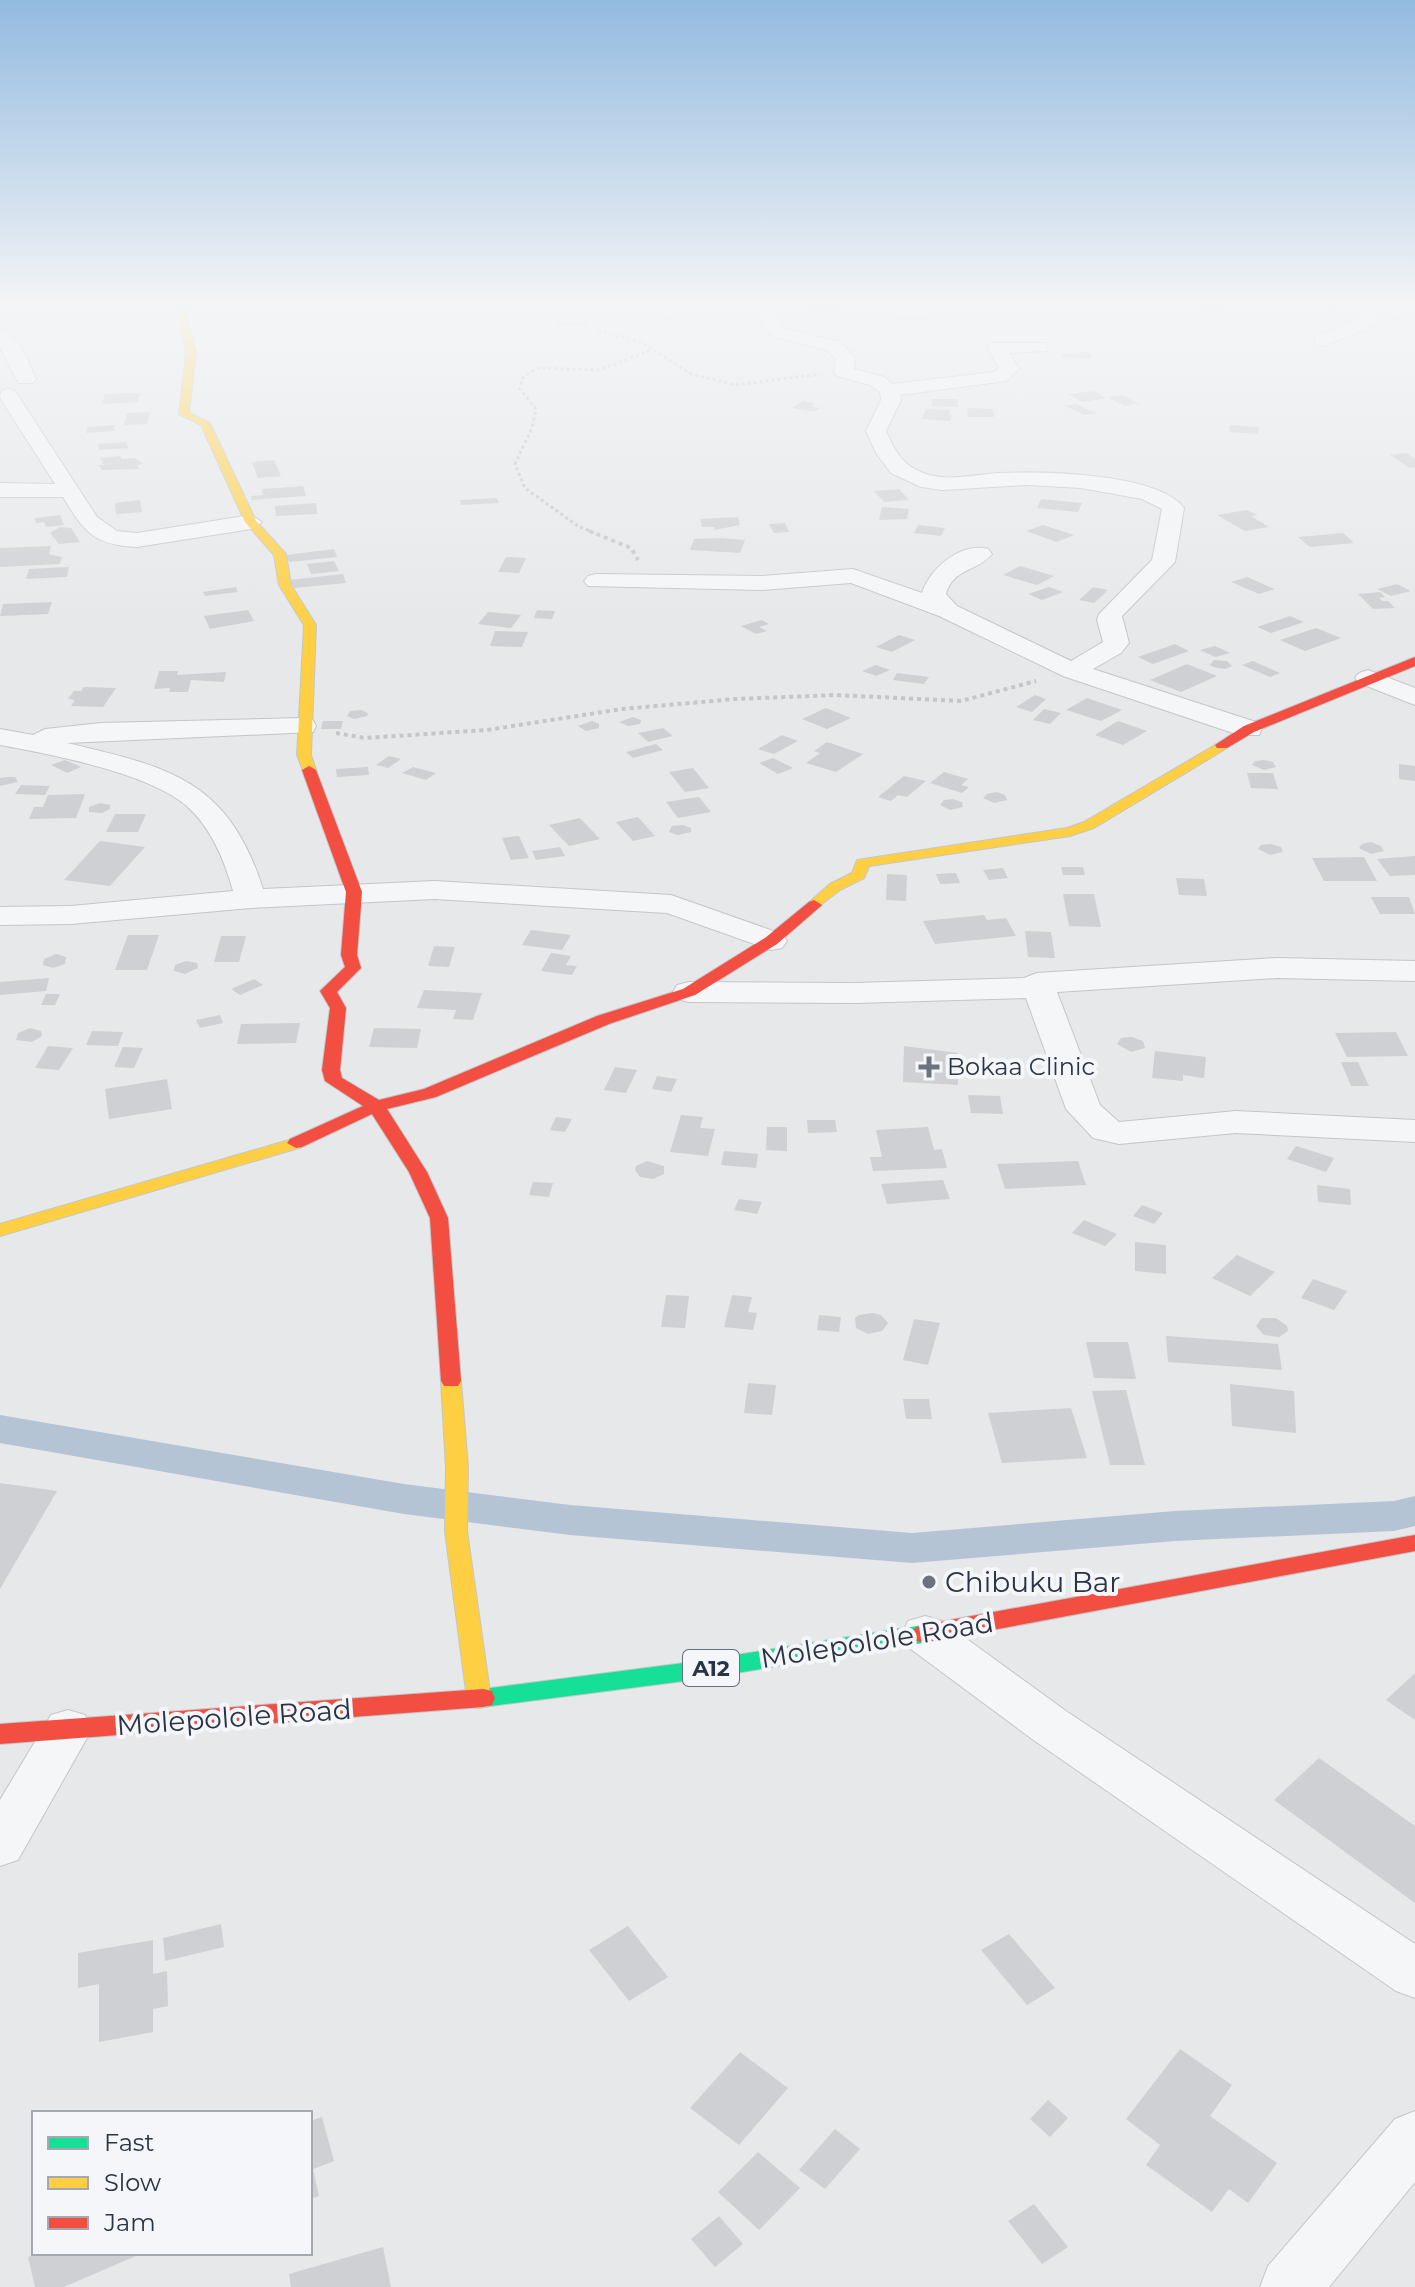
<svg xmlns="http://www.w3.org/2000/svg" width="1415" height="2287" font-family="Montserrat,sans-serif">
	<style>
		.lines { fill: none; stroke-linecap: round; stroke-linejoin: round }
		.canal { fill: #b4c4d5; fill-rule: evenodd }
		.building { fill: #ced0d3 }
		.street-casing { stroke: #c4c6c8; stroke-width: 2 }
		.fast-casing { stroke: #c4c6c8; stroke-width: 2 }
		.slow-casing { stroke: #c4c6c8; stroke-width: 2 }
		.jam-casing { stroke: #c4c6c8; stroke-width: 2 }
		.path-far1 { stroke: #c5c6ca; stroke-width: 3; stroke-dasharray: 3 3; stroke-linecap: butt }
		.path { stroke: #c5c6ca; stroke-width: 4; stroke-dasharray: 4 4; stroke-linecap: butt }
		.street { fill: #f5f6f7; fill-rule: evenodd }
		.fast { fill: #16e098; fill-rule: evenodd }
		.slow { fill: #ffcf43; fill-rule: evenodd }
		.jam { fill: #f24e42; fill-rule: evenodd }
		.poi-dot { fill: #6c737f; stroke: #f4f6f9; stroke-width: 3 }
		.labels { text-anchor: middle; stroke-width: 8; stroke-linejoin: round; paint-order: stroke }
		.shield { fill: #f4f6f9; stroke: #676e7b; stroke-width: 2 }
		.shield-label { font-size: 22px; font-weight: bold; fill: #2b3445 }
		.poi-label { font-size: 24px; fill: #2b3445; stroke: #f4f6f9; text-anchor: start }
		.near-poi-label { font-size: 28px; fill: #2b3445; stroke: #f4f6f9; text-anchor: start }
		.near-street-label { font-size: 28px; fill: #2b3445; stroke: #f4f6f9 }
	</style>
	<rect width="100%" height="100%" fill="#e6e8ea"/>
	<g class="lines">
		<!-- canal -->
		<path class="canal" d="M0 1415 404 1484 570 1505 912 1533 1175 1511 1394 1501 1415 1496V1526L1394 1531 1175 1541 912 1563 570 1535 404 1514 0 1443Z"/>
	</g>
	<!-- building -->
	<path class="building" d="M838 307 835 319 809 318 812 308Z
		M1207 310 1229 312 1224 320 1201 318Z
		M655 313 679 314 676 321 652 320Z
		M901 313 928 318 919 323 891 319Z
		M555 321H588L587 326 555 327Z
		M1080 352 1092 353 1090 359 1062 357 1063 353 1079 355Z
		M1093 391 1106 398 1082 402 1069 394Z
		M140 393 138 402 102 404 105 394Z
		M1122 395 1139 404 1124 406 1108 397Z
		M932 399H958V407L932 406Z
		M803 401 816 403 811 406 820 408 814 412 792 408Z
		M1076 404 1095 413 1084 415 1065 406Z
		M967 408 993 409 994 417H968Z
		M926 409 951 410 949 415H952L950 421 922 419Z
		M150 412 147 424 124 425 127 413Z
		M115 425 114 431 86 433 87 427Z
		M1230 425 1259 427 1258 434 1229 432Z
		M127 442 128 448 99 450 98 444Z
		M1406 453 1415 459V467L1410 468 1390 455Z
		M120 456 122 459 135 458 143 464 137 465 140 469 102 470 99 465H104L100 458Z
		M274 460 281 476 258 478 252 462Z
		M303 486 306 496 251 500V496L263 495 262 489Z
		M899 489 909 500 884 502 874 491Z
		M497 498 499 503 461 505 460 500Z
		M1041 499 1082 503 1078 512 1037 508Z
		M140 500 142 512 116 514 115 503Z
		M316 503 317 514 276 516 275 506Z
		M882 507 909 509 907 519 879 520Z
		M1247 510 1257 515 1251 516 1269 527 1245 531 1217 515Z
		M60 515 64 525 46 527 44 522 36 523 35 518Z
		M738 517 740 525 714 530V527H702L700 519Z
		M785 523 789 532 774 533 769 524Z
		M918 525 945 528 941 536 914 533Z
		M1043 525 1074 535 1057 542 1026 531Z
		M60 527 71 528 80 542 59 544 50 533Z
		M1343 533 1354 543 1310 547 1298 537Z
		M721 538 745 540 740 553 690 550 694 539Z
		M51 546 49 554 62 557 60 564 0 567V548Z
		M334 549 337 557 289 562 286 555Z
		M506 557 526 558 519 573 498 572Z
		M334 561 339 571 311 574 307 564Z
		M1020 566 1054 576 1037 585 1003 575Z
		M69 567 67 577 26 579 29 569Z
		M343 574 346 583 294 588 289 580Z
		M1247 577 1275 589 1259 594 1231 582Z
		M1397 584 1411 591 1391 596 1377 589Z
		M236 587 238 592 205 596 203 592Z
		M1049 587 1063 592 1042 600 1028 594Z
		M1093 587 1108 590 1094 603 1079 600Z
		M1380 592 1385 597 1379 598 1382 601H1388L1395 608 1373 609 1358 594Z
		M52 602 48 614 0 616 3 604Z
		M248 610 254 621 210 629 204 616Z
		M537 610 555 611 552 619 534 618Z
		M488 612 521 615 511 628 478 624Z
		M1290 616 1304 622 1271 633 1257 627Z
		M762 620 769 624 759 627 767 631 756 634 741 626Z
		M1316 628 1341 638 1305 651 1280 640Z
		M495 631 528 632 522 647 490 646Z
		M899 635 915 640 892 652 876 647Z
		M1175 644 1189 651 1153 664 1138 657Z
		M1215 646 1230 653 1215 657 1200 650Z
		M1214 660 1227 661 1232 666 1225 669 1213 667 1210 665Z
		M1253 661 1280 673 1270 677 1242 665Z
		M1187 664 1217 676 1181 692 1150 680Z
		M876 665 890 670 876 676 862 671Z
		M159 671H178L177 675 226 672 224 682 191 680 188 692H169L170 688 154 689Z
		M897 673 929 677 924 684 893 680Z
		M84 687 116 688 103 707 71 706 75 700 68 699 74 691H81Z
		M1035 695 1046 699 1032 712 1016 707Z
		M1087 698 1122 710 1101 721 1066 710Z
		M826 708 851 718 827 729 802 719Z
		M1044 709 1061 713 1050 724 1033 720Z
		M361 710 368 713 367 716 354 719 347 716 350 711Z
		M633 717 641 720 640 724 628 726 619 722Z
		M323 721H343L341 729H321Z
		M592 721 599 724V728L586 731 578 726Z
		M1118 721 1147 731 1123 745 1095 735Z
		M663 728 673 736 648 742 638 733Z
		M782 735 798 741 774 754 758 749Z
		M827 742 863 754 836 772 806 763 820 753 814 751Z
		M656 744 663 750 633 758 626 752Z
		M389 756 401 759 388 768 376 765Z
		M773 758 793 768 778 774 759 763Z
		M65 760 81 767 67 773 51 765Z
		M1264 760 1273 762 1276 767 1264 770 1252 765 1255 761Z
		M1399 764 1415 766V781L1399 779Z
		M368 767 369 775 337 777 336 769Z
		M413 767 436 773 426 780 402 773Z
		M693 768 709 788 685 792 669 772Z
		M944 772 968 779 961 785 969 787 962 793 930 783Z
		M1247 773H1273L1278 789 1251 788Z
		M904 776 926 781 907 797 898 795 891 801 878 797Z
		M8 777H15L18 782 0 786V778Z
		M21 785 50 786 45 795 15 794Z
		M997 792 1005 795 1007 800 994 803 983 798 987 794Z
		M85 794 76 818 29 819 34 807H43L48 795Z
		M699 797 711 812 678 818 666 802Z
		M953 799 962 802 963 807 950 810 940 805 944 800Z
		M100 803 110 805V809L102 813 89 812V807Z
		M115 814H146L138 832H106Z
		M638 817 655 836 633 841 616 822Z
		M580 818 600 839 569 846 549 825Z
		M683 825 691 828V832L678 835 669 832 672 826Z
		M519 836 529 858 511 860 502 838Z
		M100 841 145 847 110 886 64 880Z
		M1371 842 1381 846 1384 851 1371 854 1359 848 1362 844Z
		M1271 844 1281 847 1283 852 1270 855 1258 849 1261 845Z
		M560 847 565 856 536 860 532 851Z
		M1415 856V875L1390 876 1377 859Z
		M1364 857 1377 881H1324L1312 858Z
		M1061 867H1083L1085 875H1063Z
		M1003 868 1008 878 989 880 983 870Z
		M956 873 960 883 940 884 936 874Z
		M887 874 907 875 906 901 886 900Z
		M1176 878 1204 879 1207 896 1179 895Z
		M1063 894H1094L1101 927 1069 926Z
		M1371 897H1409L1415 914H1380Z
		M984 915 987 920 1006 918 1016 936 935 944 923 921Z
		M531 930 571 935 562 950 522 945Z
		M1025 931 1051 932 1055 958 1028 957Z
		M128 935H159L147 970H115Z
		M221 936H246L239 962H214Z
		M434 946 455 947 449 967 428 966Z
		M551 953 571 956 566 965 577 966 572 975 541 971Z
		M56 954 66 957 65 964 53 968 43 965 44 959Z
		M186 961 197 963 198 968 185 974 174 971 175 965Z
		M49 978 46 991 0 995V982Z
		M254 979 263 985 240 995 231 989Z
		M424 990 482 993 473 1020 453 1019 456 1010 417 1008Z
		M46 994H60L55 1005H41Z
		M220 1015 223 1023 200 1028 196 1020Z
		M300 1023 296 1043 237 1044 241 1024Z
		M30 1028 41 1031 42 1036 32 1042 16 1040 18 1033Z
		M374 1028 421 1029 417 1048 369 1047Z
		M92 1031 123 1032 118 1046 86 1045Z
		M1396 1032 1408 1056 1347 1057 1335 1033Z
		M1132 1037 1143 1041 1145 1048 1131 1052 1117 1044 1121 1038Z
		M48 1046 73 1048 59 1070 35 1068Z
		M904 1046 958 1053V1085L903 1082Z
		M123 1047 143 1048 134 1068 114 1067Z
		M1155 1051 1206 1057 1204 1078 1183 1075V1081L1152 1078Z
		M1341 1062H1358L1369 1086H1351Z
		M615 1067 637 1070 626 1093 604 1090Z
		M657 1076 677 1079 671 1092 652 1089Z
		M167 1079 172 1109 109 1119 105 1089Z
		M968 1095 1000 1096 1003 1114 971 1113Z
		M681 1115 703 1117 700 1128 715 1129 708 1156 670 1152Z
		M556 1117 572 1119 565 1132 550 1130Z
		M807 1120H835L837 1132 808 1133Z
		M767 1127H787V1151L766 1150Z
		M928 1127 934 1150 942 1149 947 1168 873 1171 870 1157H882L876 1130Z
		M1296 1146 1334 1158 1326 1172 1287 1159Z
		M724 1151 758 1154 756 1168 721 1165Z
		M647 1161 664 1166V1174L653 1179 640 1177 635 1170 636 1166Z
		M1078 1161 1086 1185 1005 1189 997 1164Z
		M943 1180 950 1199 887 1204 881 1184Z
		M533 1182 553 1183 549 1197 529 1195Z
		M1317 1185 1350 1189 1351 1205 1318 1202Z
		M739 1199 762 1202 757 1214 734 1210Z
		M1142 1205 1163 1213 1154 1224 1133 1216Z
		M1084 1220 1117 1234 1105 1246 1072 1233Z
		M1135 1242 1166 1245V1274L1135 1271Z
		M1237 1255 1275 1272 1250 1296 1212 1278Z
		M1313 1279 1347 1291 1334 1310 1301 1298Z
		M666 1295 689 1296 685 1328 661 1327Z
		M732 1295 752 1297 748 1312 757 1313 753 1330 724 1327Z
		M873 1313 881 1315 888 1323 882 1331 868 1334 856 1328 855 1318 859 1315Z
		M819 1315 841 1317 839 1332 817 1330Z
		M1262 1318H1276L1287 1326 1288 1331 1279 1337 1264 1335 1256 1326Z
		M914 1319 940 1323 928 1365 903 1360Z
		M1166 1336 1278 1344 1282 1370 1168 1362Z
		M1086 1342H1128L1136 1379 1094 1378Z
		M748 1383 776 1385 772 1415 744 1413Z
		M1230 1384 1294 1391 1296 1433 1232 1426Z
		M1126 1390 1145 1465H1110L1092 1391Z
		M903 1399H929L932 1419H906Z
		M1071 1408 1087 1458 1002 1463 988 1413Z
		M0 1483 57 1491 0 1589Z
		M1415 1673V1720L1386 1700Z
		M1319 1758 1415 1826V1903L1274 1800Z
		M221 1924 224 1947 165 1961 163 1938Z
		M628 1926 668 1977 629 2001 589 1950Z
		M1009 1934 1055 1988 1027 2005 981 1950Z
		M153 1940V1974L167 1971 168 2006 153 2009V2032L99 2042V1984L78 1988V1953Z
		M1180 2049 1232 2085 1210 2116 1277 2163 1248 2203 1229 2189 1212 2212 1146 2165 1160 2145 1126 2119Z
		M740 2052 788 2088 739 2145 690 2108Z
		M1048 2100 1068 2118 1050 2137 1030 2119Z
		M322 2117 334 2161 313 2169 319 2196 310 2199V2121Z
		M835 2129 860 2149 825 2189 799 2170Z
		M758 2152 800 2188 759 2230 718 2192Z
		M1034 2204 1068 2247 1042 2264 1008 2221Z
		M719 2216 743 2244 715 2267 691 2239Z
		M383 2247 391 2287H291L289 2274Z
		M38 2253H137L138 2255 64 2287H35L28 2257Z"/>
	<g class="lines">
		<!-- street casing -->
		<g class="street-casing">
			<path id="street" d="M752 304H770L784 328 841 342 855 358 854 369 884 377 893 384 994 372 999 368 988 347 990 343H1046L1048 347 1046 351 1009 353 1019 369 1006 381 900 395 901 400 886 431C894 449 901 464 921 472 945 483 975 474 1000 473 1042 471 1159 473 1184 508L1175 562 1122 616 1129 643 1121 653 1093 669 1259 723 1262 729 1259 735H1239L1063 676 939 616 851 583 761 590 588 586 584 581 588 576 596 574 761 576 853 569 922 593C930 568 961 542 988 549L992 554C977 572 953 568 946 594L957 606 1071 661 1103 642 1097 620 1099 614 1152 560 1162 509 1142 499 1081 488 1026 485 942 490 921 487 891 473 876 453 866 431 881 400 880 392 870 385 837 376 834 372 836 359 827 350 771 336Z
				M1308 304H1371L1415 309V319L1379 316 1375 326 1323 346 1316 344 1314 340 1316 336 1360 319 1361 314 1317 309Z
				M0 330C20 336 28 362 36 379L33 383H19L16 379 0 347Z
				M8 389 15 391 97 517 117 531 137 533 251 515 262 522 251 529 137 547C94 545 85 533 63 497H0V483L55 484 0 398 1 391Z
				M1368 670 1415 688V705L1359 683 1355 678 1359 673Z
				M303 718 313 720 316 726 313 732 67 743C170 767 228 780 263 889L435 881 671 895 782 934 787 941 782 948 771 950 667 913 435 899 251 908 71 924 0 925V907L71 906 233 891C225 862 213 832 191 810 156 774 50 754 0 745V729L33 735 45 729 101 723Z
				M1277 958 1415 961V981L1277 978 1057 992 1100 1105 1119 1122 1236 1111 1415 1120V1142L1236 1133 1119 1144 1093 1138 1066 1109 1026 998 855 1003 689 1002 677 999 673 992 677 985 689 982 855 983 1024 978 1037 973Z
				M925 1616 942 1621 1066 1711 1415 1944V1998L1396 1991 1032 1739 908 1647 902 1634 908 1621Z
				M68 1710 85 1715 92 1729 18 1860 0 1866V1800L51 1715Z
				M1415 2111V2182L1329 2287H1260L1268 2266 1395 2119Z"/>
		</g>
		<!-- fast casing -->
		<g class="fast-casing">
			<path id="fast" d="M923 1625 931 1628 935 1634 931 1640 923 1643 692 1680 483 1707 474 1705 471 1698 474 1691 483 1689 692 1662Z"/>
		</g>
		<!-- slow casing -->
		<g class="slow-casing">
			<path id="slow" d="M176 304H184L196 353 189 413 210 423 256 521 286 554 291 585 316 625 311 755 316 770 314 773H304L297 755 304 625 279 585 274 555 245 522 201 425 179 414 186 353Z
				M1222 741 1229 745 1227 748 1094 828 1070 836 869 866 864 878 840 890 814 910 806 905 830 884 852 873 857 860 1067 828 1084 822Z
				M296 1138 305 1143 302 1147 0 1236V1224Z
				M451 1374 458 1376 461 1381 468 1468 467 1531 491 1699 488 1706 479 1708 470 1706 467 1699 445 1531 446 1468 441 1381 444 1376Z"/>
		</g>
		<!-- jam casing -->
		<g class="jam-casing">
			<path id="jam" d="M1415 657V666L1254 732 1227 748H1217L1215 745 1244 726Z
				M309 766 316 770 362 892 357 955 361 968 337 992 346 1008 340 1070 342 1078 379 1100 424 1089 597 1016 683 989 765 938 809 902 814 900 822 905 777 944 695 995 609 1024 436 1097 387 1109 427 1172 448 1218 461 1381 458 1386H444L441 1381 430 1218 409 1172 372 1114 302 1147 296 1148 287 1143 290 1139 363 1106 325 1081 322 1070 330 1008 320 991 345 967 341 955 346 892 302 770Z
				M1415 1535V1551L923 1643 915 1640 911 1634 915 1628 923 1625Z
				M483 1689 492 1691 495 1698 492 1705 483 1707 0 1744V1724Z"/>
		</g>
		<!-- path-far1 -->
		<path class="path-far1" d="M598 331 641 342 691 374 735 385 820 374
			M594 533 578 526 525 488 515 464 532 428 536 409 520 389 523 377 537 368 599 370 652 350"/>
		<!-- path -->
		<path class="path" d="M589 531 631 548 638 560
			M336 733 365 738 487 730 622 709 735 699 836 695 961 701 1036 681"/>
		<!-- street -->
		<use href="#street" class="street"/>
		<!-- fast -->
		<use href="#fast" class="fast"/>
		<!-- slow -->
		<use href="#slow" class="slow"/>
		<!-- jam -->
		<use href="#jam" class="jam"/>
	</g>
	<!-- sky -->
	<linearGradient id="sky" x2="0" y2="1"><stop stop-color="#93bae0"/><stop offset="0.49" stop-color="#f4f5f6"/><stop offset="1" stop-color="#f4f5f6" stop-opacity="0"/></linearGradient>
	<rect width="1415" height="624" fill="url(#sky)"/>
	<!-- markers -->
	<g class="poi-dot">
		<path d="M925 1055h8v8h8v8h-8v8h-8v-8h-8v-8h8z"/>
		<circle cx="929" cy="1582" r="8"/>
	</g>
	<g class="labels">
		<!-- shield labels -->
		<rect class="shield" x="683" y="1650" width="56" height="36" rx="6"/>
		<g class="shield-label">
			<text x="711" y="1676">A12</text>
		</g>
		<!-- poi labels -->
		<g class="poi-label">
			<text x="947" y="1075">Bokaa Clinic</text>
		</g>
		<!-- near-poi labels -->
		<g class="near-poi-label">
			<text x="945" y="1592">Chibuku Bar</text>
		</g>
		<!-- near-street labels -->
		<g class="near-street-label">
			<text transform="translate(877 1640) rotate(-9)" y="10">Molepolole Road</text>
			<text transform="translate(234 1717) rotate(-4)" y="10">Molepolole Road</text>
		</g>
	</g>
	<!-- legend -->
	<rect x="32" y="2111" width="280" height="144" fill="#f4f6f9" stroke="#a4a8b1" stroke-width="2"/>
	<rect x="48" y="2137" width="40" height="12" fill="#16e098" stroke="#a4a8b1" stroke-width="2"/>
	<text x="104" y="2151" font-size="24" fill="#2b3445">Fast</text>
	<rect x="48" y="2177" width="40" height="12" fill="#ffcf43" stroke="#a4a8b1" stroke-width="2"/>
	<text x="104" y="2191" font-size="24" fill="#2b3445">Slow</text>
	<rect x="48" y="2217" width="40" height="12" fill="#f24e42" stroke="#a4a8b1" stroke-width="2"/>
	<text x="104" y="2231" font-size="24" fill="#2b3445">Jam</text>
</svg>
